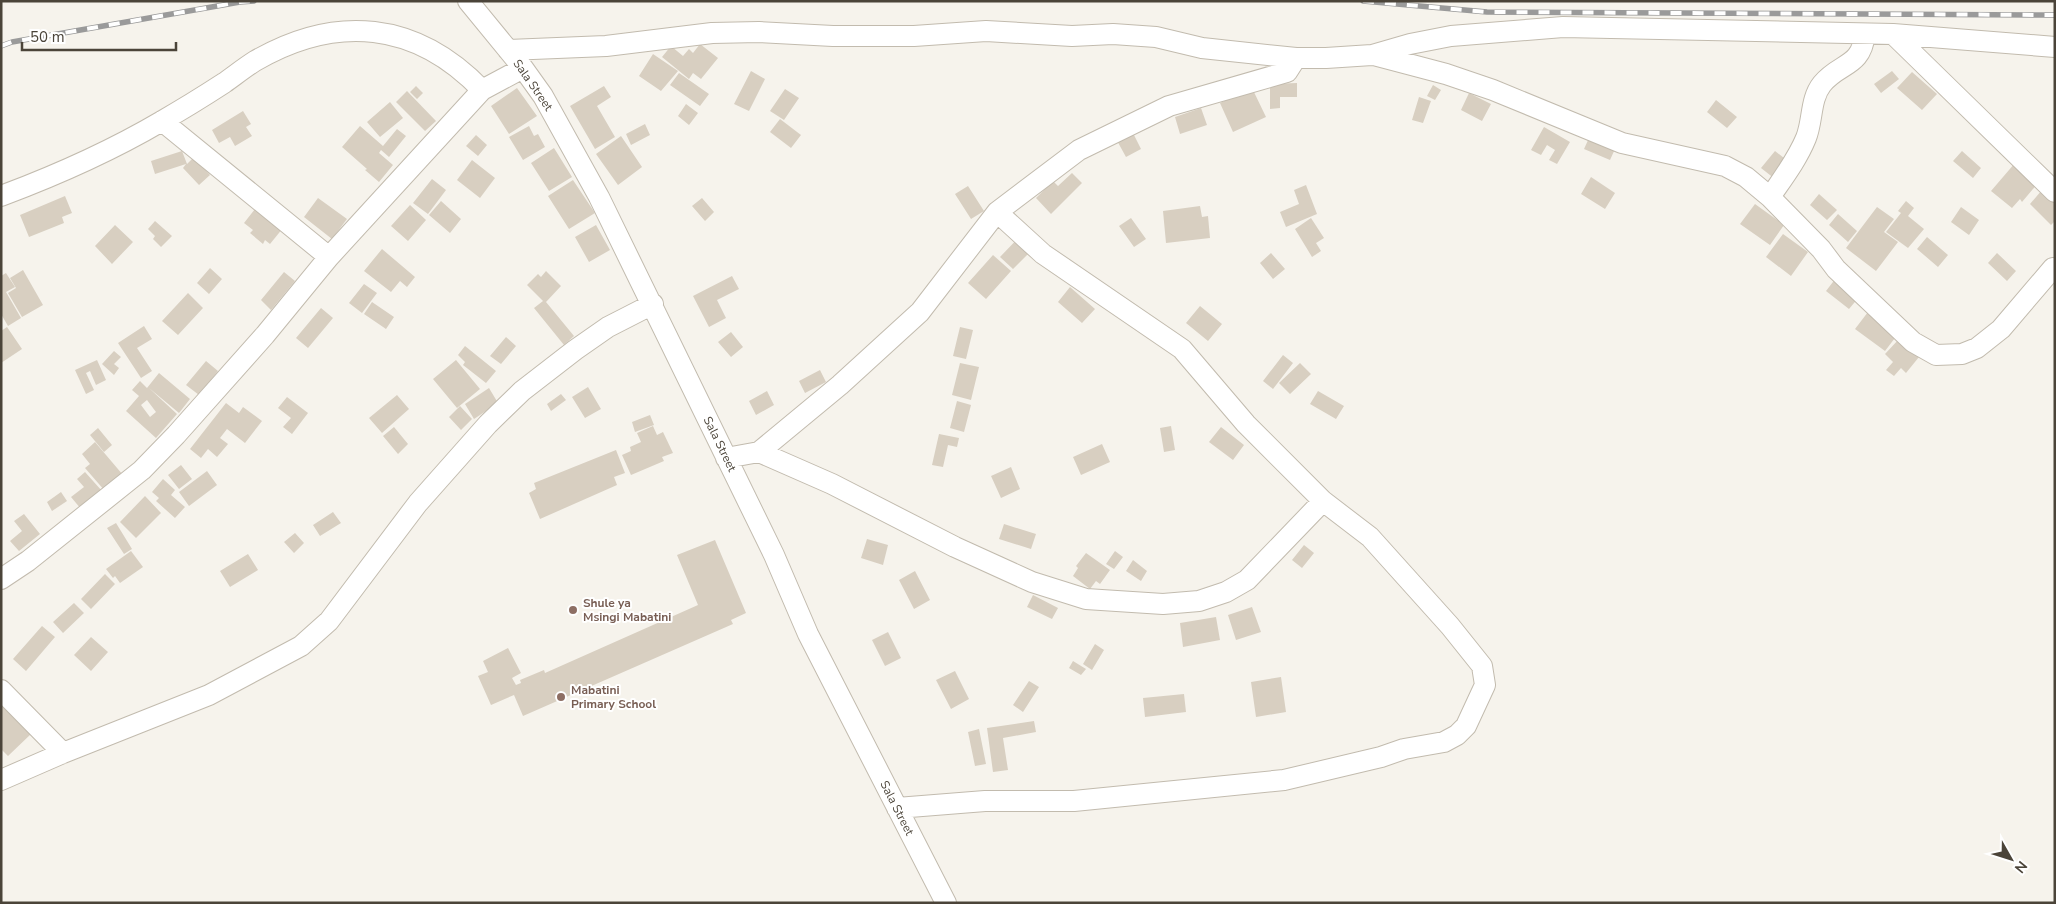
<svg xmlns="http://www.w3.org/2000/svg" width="2056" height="904" font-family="'Nunito Sans',sans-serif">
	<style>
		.building { fill: #d8cfc1; fill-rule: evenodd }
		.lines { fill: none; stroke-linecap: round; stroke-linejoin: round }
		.minor-casing { stroke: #c2bbae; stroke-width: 22 }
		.minor { stroke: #fff; stroke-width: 20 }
		.rail-casing { stroke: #9a9a9a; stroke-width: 5.5 }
		.rail { stroke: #fff; stroke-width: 4; stroke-dasharray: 11; stroke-linecap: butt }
		.education-dot { fill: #8d6e63; stroke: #fff; stroke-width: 2 }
		.labels { text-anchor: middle; stroke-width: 4; stroke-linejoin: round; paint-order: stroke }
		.street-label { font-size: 12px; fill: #4b4439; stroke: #fff }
		.education-label { font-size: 12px; font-weight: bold; fill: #785e54; stroke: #fff; text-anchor: start }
	</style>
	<rect width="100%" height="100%" fill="#f6f3ec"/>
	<!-- building -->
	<path class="building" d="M700 44 718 58 701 79 693 73 689 79 662 57 671 46 683 56 689 49 693 53Z
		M653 54 678 71 661 91 639 76Z
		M751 71 765 79 749 111 734 104Z
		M1892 71 1899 79 1881 93 1874 84Z
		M1912 72 1937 94 1922 110 1897 88Z
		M679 73 709 94 700 106 670 85Z
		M1297 83V97H1280V108L1270 109V84Z
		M1433 85 1441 90 1435 100 1427 96Z
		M416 86 423 93 417 99 410 92Z
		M604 86 611 97 597 106 615 137 595 149 570 106Z
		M517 88 537 116 509 134 491 106Z
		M1252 88 1266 117 1233 132 1220 103Z
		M785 89 799 98 784 120 770 111Z
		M407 91 436 121 425 131 396 102Z
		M1469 93 1491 104 1482 121 1461 110Z
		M1419 97 1431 101 1423 123 1412 120Z
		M1716 100 1737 117 1727 128 1707 112Z
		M390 102 403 118 380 137 367 122Z
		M686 104 698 113 689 125 678 116Z
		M1201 108 1207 125 1180 134 1175 117Z
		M243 111 251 124 246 127 252 136 235 146 230 137 219 143 212 130Z
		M780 119 801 135 791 148 770 132Z
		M645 124 650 135 631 145 626 134Z
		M360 126 383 146 397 129 406 136 389 157 381 150 379 153 393 165 379 182 365 170 367 169 342 147Z
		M529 126 534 136 538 134 545 147 523 160 509 137Z
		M1544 127 1570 142 1557 164 1549 160 1555 150 1547 145 1541 155 1531 150Z
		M1131 129 1141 149 1126 157 1115 137Z
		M476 135 487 145 478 156 466 146Z
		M621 136 642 167 618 185 596 154Z
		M1589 138 1615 149 1610 160 1584 149Z
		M554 148 572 177 549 191 531 163Z
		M182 151 187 164 194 157 210 175 199 185 183 168 186 164 155 174 151 161Z
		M1775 151 1789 162 1775 179 1761 168Z
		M1962 151 1981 168 1973 178 1953 161Z
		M472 160 495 178 480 198 457 180Z
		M2015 163 2038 183 2022 202 2020 199 2012 208 1991 191Z
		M1072 173 1082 183 1051 214 1036 198 1053 181 1058 186Z
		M1591 177 1615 193 1605 209 1581 194Z
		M432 179 446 190 428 214 413 203Z
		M573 180 595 213 569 229 548 196Z
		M1306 185 1317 214 1286 227 1280 212 1299 204 1294 190Z
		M968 186 984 211 971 219 955 194Z
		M2042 190 2055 202V221L2051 225 2030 204Z
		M1819 194 1837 210 1827 220 1810 205Z
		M65 196 72 213 62 217 64 223 29 237 20 215Z
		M318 198 347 219 332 239 304 217Z
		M702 198 714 212 705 221 692 206Z
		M441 201 461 219 450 233 429 215Z
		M1906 201 1914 208 1908 216 1924 229 1908 248 1886 232 1901 213 1898 211Z
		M1755 204 1784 225 1770 245 1740 224Z
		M410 205 426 220 408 241 391 226Z
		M1200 206 1202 217 1208 216 1210 238 1166 243 1163 211Z
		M1877 207 1894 219 1884 232 1898 242 1876 271 1846 248Z
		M1961 207 1979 220 1969 235 1951 222Z
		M255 209 283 228 270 244 265 240 263 244 250 233 253 230 244 223Z
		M1838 214 1857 231 1848 242 1829 225Z
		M1131 218 1146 239 1134 247 1119 226Z
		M1311 218 1324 238 1316 243 1321 251 1312 257 1295 229Z
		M155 221 172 236 161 247 153 239 155 236 148 229Z
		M115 225 133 242 112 264 95 246Z
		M596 225 610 250 589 262 575 237Z
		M1022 234 1035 247 1013 269 1000 257Z
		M1783 234 1808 252 1791 276 1766 257Z
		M1927 237 1948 255 1938 267 1917 249Z
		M382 249 415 277 407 287 400 281 391 292 364 271Z
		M1271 253 1285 269 1273 279 1260 263Z
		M1997 253 2016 271 2007 281 1988 263Z
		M993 255 1011 271 986 299 968 283Z
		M210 268 222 279 209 294 197 283Z
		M23 270 43 305 22 317 8 293 16 288 10 278Z
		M546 271 561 286 546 302 574 336 564 345 534 308 543 301 527 285 538 274 541 277Z
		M284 272 295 281 271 310 261 300Z
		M6 273 15 287 6 292 21 318 8 326 1 314V276Z
		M732 276 739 289 717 300 726 318 709 327 693 296Z
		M1836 278 1859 297 1849 309 1826 291Z
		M364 284 377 293 362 313 349 303Z
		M1070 287 1095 309 1082 323 1058 302Z
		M188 293 203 308 178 335 162 321Z
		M372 302 394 317 386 329 364 314Z
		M1200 306 1222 324 1208 341 1186 323Z
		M321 308 333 318 308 348 296 338Z
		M1868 312 1898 334 1885 351 1855 329Z
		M144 326 152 339 137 348 152 371 141 378 118 343Z
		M7 327 22 349 1 363V331Z
		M960 327 973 330 966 359 953 356Z
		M731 332 743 347 731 357 718 342Z
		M506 337 516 346 501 364 490 356Z
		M1899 339 1919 357 1906 373 1901 368 1894 376 1886 370 1893 362 1885 354Z
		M465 346 496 371 486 383 463 365 465 362 458 355Z
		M114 351 121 357 114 364 119 368 114 375 102 364Z
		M1283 355 1293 363 1273 389 1263 381Z
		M97 360 106 380 96 385 90 371 86 373 94 390 86 394 75 370Z
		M456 360 480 389 457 408 433 379Z
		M206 361 218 371 199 395 186 385Z
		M960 363 979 367 971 400 952 395Z
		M1300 363 1311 374 1290 394 1279 383Z
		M820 370 826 382 805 393 799 381Z
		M159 373 190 399 179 413 149 388 177 414 156 438 126 411 139 396 132 390 140 381 147 388ZM147 400 156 412 150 417 141 405Z
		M588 387 601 409 585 418 572 397Z
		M489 388 498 403 474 419 465 404Z
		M767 391 774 405 756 415 749 401Z
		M1318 391 1344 406 1336 419 1310 404Z
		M561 394 566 400 551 411 547 404Z
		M397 395 409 409 382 433 369 418Z
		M287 397 308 413 292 434 283 427 291 418 278 408Z
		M957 401 971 405 964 432 950 428Z
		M226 403 239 413 243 407 262 421 245 443 227 429 220 438 228 444 217 457 208 449 201 458 190 449Z
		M460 406 472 419 461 430 449 417Z
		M650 415 654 425 635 432 632 422Z
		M653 426 657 435 663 432 673 453 662 457 664 461 631 475 622 455 631 451 630 447 641 442 637 433Z
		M1171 426 1175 450 1164 452 1160 428Z
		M394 427 408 444 398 454 383 436Z
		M1221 427 1244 445 1233 460 1209 442Z
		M98 428 112 445 104 452 90 435Z
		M939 434 959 438 957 447 948 445 943 467 932 465Z
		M95 442 123 475 105 491 85 468 90 464 82 454Z
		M1102 444 1110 462 1081 475 1073 457Z
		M616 450 625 473 614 477 617 485 540 519 529 493 536 489 534 483Z
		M181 465 192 479 179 489 168 475Z
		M1011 467 1020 489 1001 498 991 476Z
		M207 471 217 485 189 506 179 492Z
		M85 472 102 491 81 509 71 497 84 487 77 479Z
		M163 479 175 490 171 495 185 507 175 518 156 501 159 498 152 492Z
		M61 492 67 501 52 511 47 502Z
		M145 496 161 513 136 538 120 522Z
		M333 512 341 523 320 536 313 525Z
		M24 514 40 534 19 551 10 541 22 531 14 521Z
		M116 523 132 549 124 554 107 528Z
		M1004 524 1036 534 1031 549 999 539Z
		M295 533 304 543 294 553 284 542Z
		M867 539 888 545 883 565 861 558Z
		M715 540 746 613 731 620 733 624 523 716 514 695 491 705 478 676 488 672 483 661 508 648 521 673 512 678 516 685 521 683 520 680 544 670 545 673 698 605 677 555Z
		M1304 545 1314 553 1302 568 1292 560Z
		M131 551 143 567 120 583 115 576 113 578 106 569Z
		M1115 551 1123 557 1114 569 1106 564Z
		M1086 553 1110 570 1100 584 1096 581 1090 589 1073 576 1078 568 1076 566Z
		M248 554 258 570 230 587 220 571Z
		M1133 560 1147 571 1141 581 1126 571Z
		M915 571 930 600 914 609 899 580Z
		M105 574 115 584 91 609 81 599Z
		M1033 595 1058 608 1052 619 1027 607Z
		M74 603 84 613 63 633 53 622Z
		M1252 607 1261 632 1236 640 1228 615Z
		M1216 617 1220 640 1183 647 1180 623Z
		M42 626 55 637 26 671 13 659Z
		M888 632 901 658 885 666 872 640Z
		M91 637 108 652 91 671 74 655Z
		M1095 644 1104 650 1092 670 1083 664Z
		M1073 661 1086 669 1081 675 1069 668Z
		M955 671 969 699 951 709 936 680Z
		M1281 677 1286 712 1256 717 1251 682Z
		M1029 681 1039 687 1023 712 1013 705Z
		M1184 694 1186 712 1145 717 1143 698Z
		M1 703 31 734 8 756 1 749Z
		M1034 721 1036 732 1003 738 1008 770 993 772 987 728Z
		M979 729 986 764 975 766 968 732Z"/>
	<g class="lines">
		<!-- minor casing -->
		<g class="minor-casing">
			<path id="minor" d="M468 1 523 68 543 96 599 197 774 555 808 634 946 903
				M1893 34 2055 192
				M508 50 606 46 712 33 759 32 833 36H914L986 31 1072 36 1113 34 1156 37 1202 48 1296 58H1326L1372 55 1410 44 1451 36 1563 27 1893 34 2055 47
				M1374 55 1446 74 1493 90 1622 143 1725 166 1746 177 1770 197 1821 249 1836 269 1913 342 1936 355 1962 354 1977 348 2001 329 2053 268
				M162 121 329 257
				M1 196C57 175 111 151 162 121 183 109 204 96 224 83 234 76 244 68 255 61 336 14 416 21 482 90
				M1770 197C1783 178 1797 160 1806 138 1813 121 1810 99 1822 84 1840 62 1861 68 1865 34
				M759 452 832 484 955 547 1032 582 1086 599 1163 604 1199 601 1226 592 1247 580 1323 501
				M726 458 759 452 840 385 920 312 997 212 1079 150 1169 106 1287 72 1296 58
				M1 579 28 561 142 470 176 435 265 335 329 257 482 90 523 68
				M1 690 63 753
				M1 780 63 753 209 695 301 646 329 621 418 503 488 424 522 391 575 350 608 327 653 304
				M897 808 985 801H1074L1284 780 1381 757 1404 749 1444 742 1457 735 1466 726 1485 685 1482 666 1450 626 1370 537 1323 501 1246 424 1182 349 1043 254 997 212"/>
		</g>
		<!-- minor -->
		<use href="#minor" class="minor"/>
		<!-- rail casing -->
		<g class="rail-casing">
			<path id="rail" d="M1363 1 1487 12 2055 15
				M1 46 12 42 240 2 254 1"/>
		</g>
		<!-- rail -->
		<use href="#rail" class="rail"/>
	</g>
	<!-- markers -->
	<g class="education-dot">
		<circle cx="573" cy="610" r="5"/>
		<circle cx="561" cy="697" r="5"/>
	</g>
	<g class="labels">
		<!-- street labels -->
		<g class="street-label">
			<text transform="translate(533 85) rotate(55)" y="4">Sala Street</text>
			<text transform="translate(720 444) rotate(64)" y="4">Sala Street</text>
			<text transform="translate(897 808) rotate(63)" y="4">Sala Street</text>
		</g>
		<!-- education labels -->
		<g class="education-label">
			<text x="583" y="607">Shule ya<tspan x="583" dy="14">Msingi Mabatini</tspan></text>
			<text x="571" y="694">Mabatini<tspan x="571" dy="14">Primary School</tspan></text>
		</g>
	</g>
	<!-- border -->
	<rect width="2056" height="904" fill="none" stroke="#4b4439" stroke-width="5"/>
	<!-- north arrow -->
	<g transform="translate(2011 859) rotate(129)" stroke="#ffffff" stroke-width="4" paint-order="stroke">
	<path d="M0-4L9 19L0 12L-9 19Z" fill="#4b4439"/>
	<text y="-8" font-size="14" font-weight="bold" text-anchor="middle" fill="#4b4439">N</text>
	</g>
	<!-- scale -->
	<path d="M22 42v8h154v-8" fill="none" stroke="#4b4439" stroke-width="2.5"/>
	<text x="30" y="42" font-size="15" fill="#4b4439" stroke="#ffffff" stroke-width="4" paint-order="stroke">50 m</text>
</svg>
